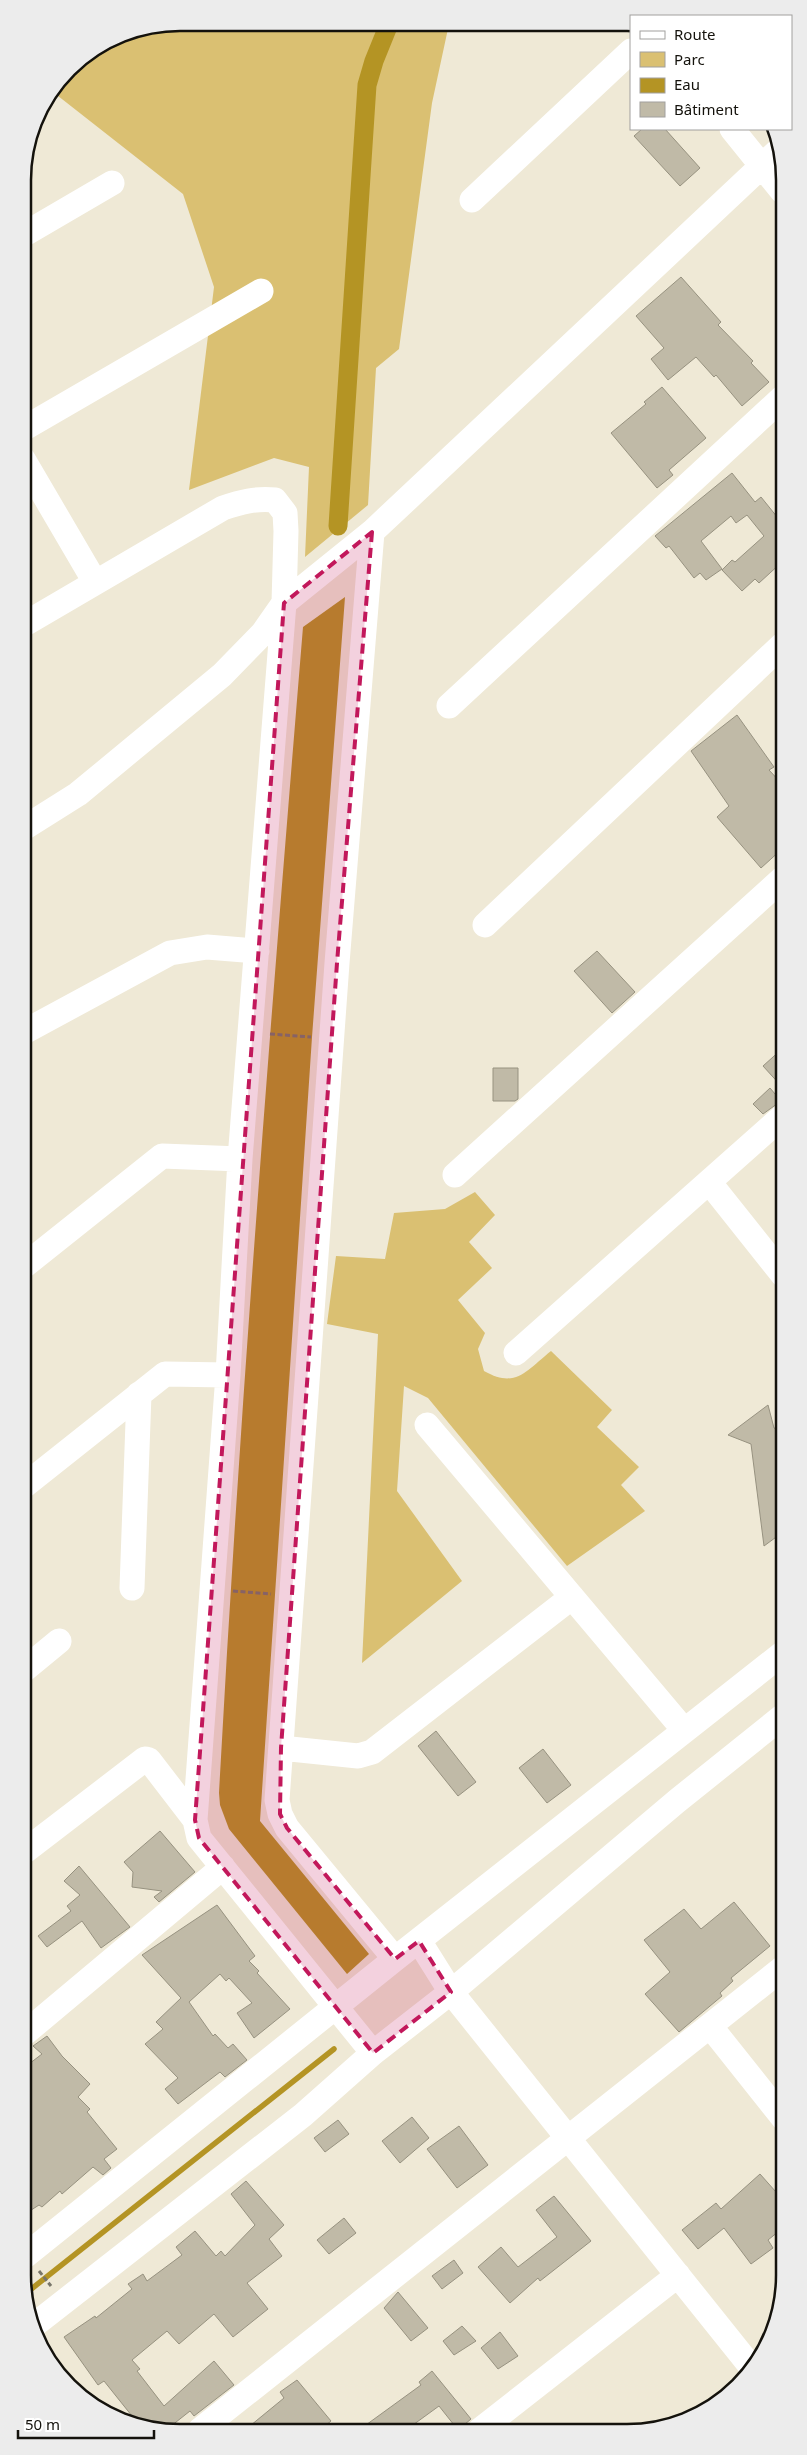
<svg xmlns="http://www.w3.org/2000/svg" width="807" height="2455" font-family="'Noto Sans',sans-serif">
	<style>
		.green { fill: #dac072 }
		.water { fill: #b49424 }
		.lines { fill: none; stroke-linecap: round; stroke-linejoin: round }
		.stream { stroke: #b49424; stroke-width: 5.5 }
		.canal { stroke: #b49424; stroke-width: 19 }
		.building { fill: #c0baa7; stroke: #979280 }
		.path { stroke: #787569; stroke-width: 3; stroke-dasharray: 5 2.5; stroke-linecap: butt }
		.minor { stroke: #fff; stroke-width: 25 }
		.marked { fill: #c2185b; fill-opacity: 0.2; stroke: #c2185b; stroke-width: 4; stroke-dasharray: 10 6; stroke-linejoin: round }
		.rim { fill: none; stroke: #14120c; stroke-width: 2.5 }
	</style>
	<rect width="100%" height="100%" fill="#efe9d6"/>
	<!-- green -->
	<path class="green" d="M180 23 449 24 432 103 399 349 376 368 368 505 305 557 309 467 274 458 189 490 214 287 183 194 53 92 76 62 120 34Z
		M475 1192 495 1215 469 1242 492 1268 458 1300 485 1333 478 1349 484 1371C516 1389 526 1371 551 1351L612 1410 597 1427 639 1467 621 1485 645 1511 567 1566 428 1398 404 1386 397 1491 462 1581 362 1663 378 1334 327 1324 336 1256 385 1259 394 1213 445 1209Z"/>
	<!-- water -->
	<path class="water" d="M345 597 312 1037 260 1821 369 1954 347 1974 229 1829 220 1805 219 1793C240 1404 271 1015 303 627Z"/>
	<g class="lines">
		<!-- stream -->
		<path class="stream" d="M25 2294 334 2049"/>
		<!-- canal -->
		<path class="canal" d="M338 526 367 85 374 61 389 24"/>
	</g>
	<!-- building -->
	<path class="building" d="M642 129H665L700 168 680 186 634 136Z
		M681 277 721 322 718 325 753 361 751 363 769 382 742 406 716 375 714 377 696 357 668 380 651 359 664 348 636 316Z
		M662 387 706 438 669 470 673 475 657 488 611 433 646 404 644 402Z
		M732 473 755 502 761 497 782 523V562L759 583 755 579 742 591 722 570 732 560 735 562 764 536 747 515 736 523 731 516 701 541 722 569 706 580 700 573 694 578 669 546 666 548 655 536Z
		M737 715 774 767 769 770 782 784V849L761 868 717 817 729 806 691 751Z
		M597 951 635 992 612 1013 574 971Z
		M783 1048V1088L763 1066Z
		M493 1068H518V1099L515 1101H493Z
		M770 1088 781 1101 763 1114 753 1104Z
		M768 1405 774 1428 783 1432V1532L764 1546 751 1444 728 1435Z
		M436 1731 476 1782 458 1796 418 1746Z
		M543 1749 571 1785 547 1803 519 1768Z
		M160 1831 195 1872 159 1902 154 1897 162 1891 132 1887 133 1872 124 1862Z
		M79 1866 130 1927 101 1948 82 1921 47 1947 38 1936 71 1911 67 1906 80 1895 64 1881Z
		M734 1902 770 1946 731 1978 733 1981 720 1993 722 1996 679 2032 645 1994 670 1972 644 1940 684 1909 701 1929Z
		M217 1905 255 1956 249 1961 259 1971 257 1973 290 2009 254 2038 237 2013 252 2003 229 1978 226 1981 220 1974 189 2002 213 2036 215 2034 228 2048 233 2044 247 2060 225 2077 220 2072 178 2104 165 2089 178 2078 145 2044 163 2029 156 2022 181 1998 142 1955Z
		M47 2036 62 2056 90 2084 78 2097 90 2109 87 2112 117 2149 104 2159 111 2168 103 2175 93 2167 62 2194 60 2191 42 2207 39 2205 25 2214V2067L42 2054 33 2046Z
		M412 2117 429 2138 400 2163 382 2141Z
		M338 2120 349 2134 325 2152 314 2138Z
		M459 2126 488 2165 457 2188 427 2149Z
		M760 2174 784 2201V2227L768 2240 773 2248 751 2264 724 2228 698 2249 682 2230 716 2203 721 2209Z
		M246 2181 284 2225 269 2239 282 2256 247 2283 268 2309 233 2337 214 2314 179 2344 167 2331 132 2360 140 2369 137 2371 164 2406 214 2361 234 2385 194 2416 190 2411 166 2430H150L140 2426 104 2381 98 2385 64 2337 95 2316 96 2318 132 2289 128 2284 143 2274 147 2281 182 2255 176 2247 195 2231 216 2256 221 2251 225 2256 255 2225 231 2194Z
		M554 2196 591 2241 540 2281 538 2278 510 2303 478 2267 501 2247 518 2267 557 2237 536 2210Z
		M344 2218 356 2233 329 2254 317 2240Z
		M454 2260 463 2273 442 2289 432 2276Z
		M398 2292 428 2328 411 2341 384 2308Z
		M462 2326 476 2341 454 2355 443 2341Z
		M500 2332 518 2356 498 2369 481 2348Z
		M432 2371 471 2419 458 2430 439 2406 406 2430H359L421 2385 419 2382Z
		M297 2380 331 2421 320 2430H245L284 2398 280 2392Z"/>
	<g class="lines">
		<!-- path -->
		<path class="path" d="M270 1034 311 1037
			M233 1591 271 1594
			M39 2271 51 2286"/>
		<!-- minor -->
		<path class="minor" d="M732 129 782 191
			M472 200 631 51
			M23 235 112 183
			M23 429 261 291
			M23 459 95 582
			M372 532 337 963 277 1800 280 1814 287 1828 395 1959
			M23 625 223 508C241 502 256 498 275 500L285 513 286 531 284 603 240 1159 228 1375 195 1820 199 1838 373 2053
			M449 706 782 398
			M24 828 78 794 222 675 263 633 284 603 372 532 781 148
			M485 925 782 645
			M24 1032 170 953 207 947 257 951
			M455 1175 782 879
			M709 1182 783 1275
			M24 1266 162 1156 240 1159
			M516 1353 783 1116
			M427 1425 684 1730
			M24 1486 165 1374 228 1375
			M132 1588 139 1394
			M25 1669 59 1641
			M281 1748 358 1756 372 1752 572 1597
			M25 1851 145 1759 149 1760 195 1820
			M419 1941 451 1992 752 2368
			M710 2026 784 2119
			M25 2033 223 1867
			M25 2256 395 1959 783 1653
			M33 2326 303 2115 373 2053 451 1992 677 1801 783 1716
			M200 2430 784 1967
			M480 2430 678 2275"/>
	</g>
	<!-- marked area -->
	<path class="marked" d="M372 532 337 963 281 1748 280 1814 287 1828 395 1959 419 1941 451 1992 373 2053 199 1838 195 1820 284 603Z"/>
	<!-- crop -->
	<path d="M0 0H807V2455H0ZM180 31H627A149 149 0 0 1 776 180V2275A149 149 0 0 1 627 2424H180A149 149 0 0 1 31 2275V180A149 149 0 0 1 180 31Z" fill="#ececec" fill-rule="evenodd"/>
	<path class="rim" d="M180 31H627A149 149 0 0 1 776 180V2275A149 149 0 0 1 627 2424H180A149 149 0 0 1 31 2275V180A149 149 0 0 1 180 31Z"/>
	<!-- legend -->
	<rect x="630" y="15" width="162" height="115" fill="#ffffff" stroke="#a1a09e"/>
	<rect x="640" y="31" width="25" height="8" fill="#ffffff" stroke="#a1a09e"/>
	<text x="674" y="40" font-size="15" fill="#14120c">Route</text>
	<rect x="640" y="52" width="25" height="15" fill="#dac072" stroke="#a1a09e"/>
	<text x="674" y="65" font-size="15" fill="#14120c">Parc</text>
	<rect x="640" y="78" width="25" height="15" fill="#b49424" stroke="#a1a09e"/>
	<text x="674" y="90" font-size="15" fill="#14120c">Eau</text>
	<rect x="640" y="102" width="25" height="15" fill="#c0baa7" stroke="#a1a09e"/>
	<text x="674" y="115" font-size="15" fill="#14120c">Bâtiment</text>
	<!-- scale -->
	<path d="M18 2430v8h136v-8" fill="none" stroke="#14120c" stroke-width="2.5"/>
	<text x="25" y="2430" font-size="15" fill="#14120c" stroke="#ffffff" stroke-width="4" paint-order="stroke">50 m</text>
</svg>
